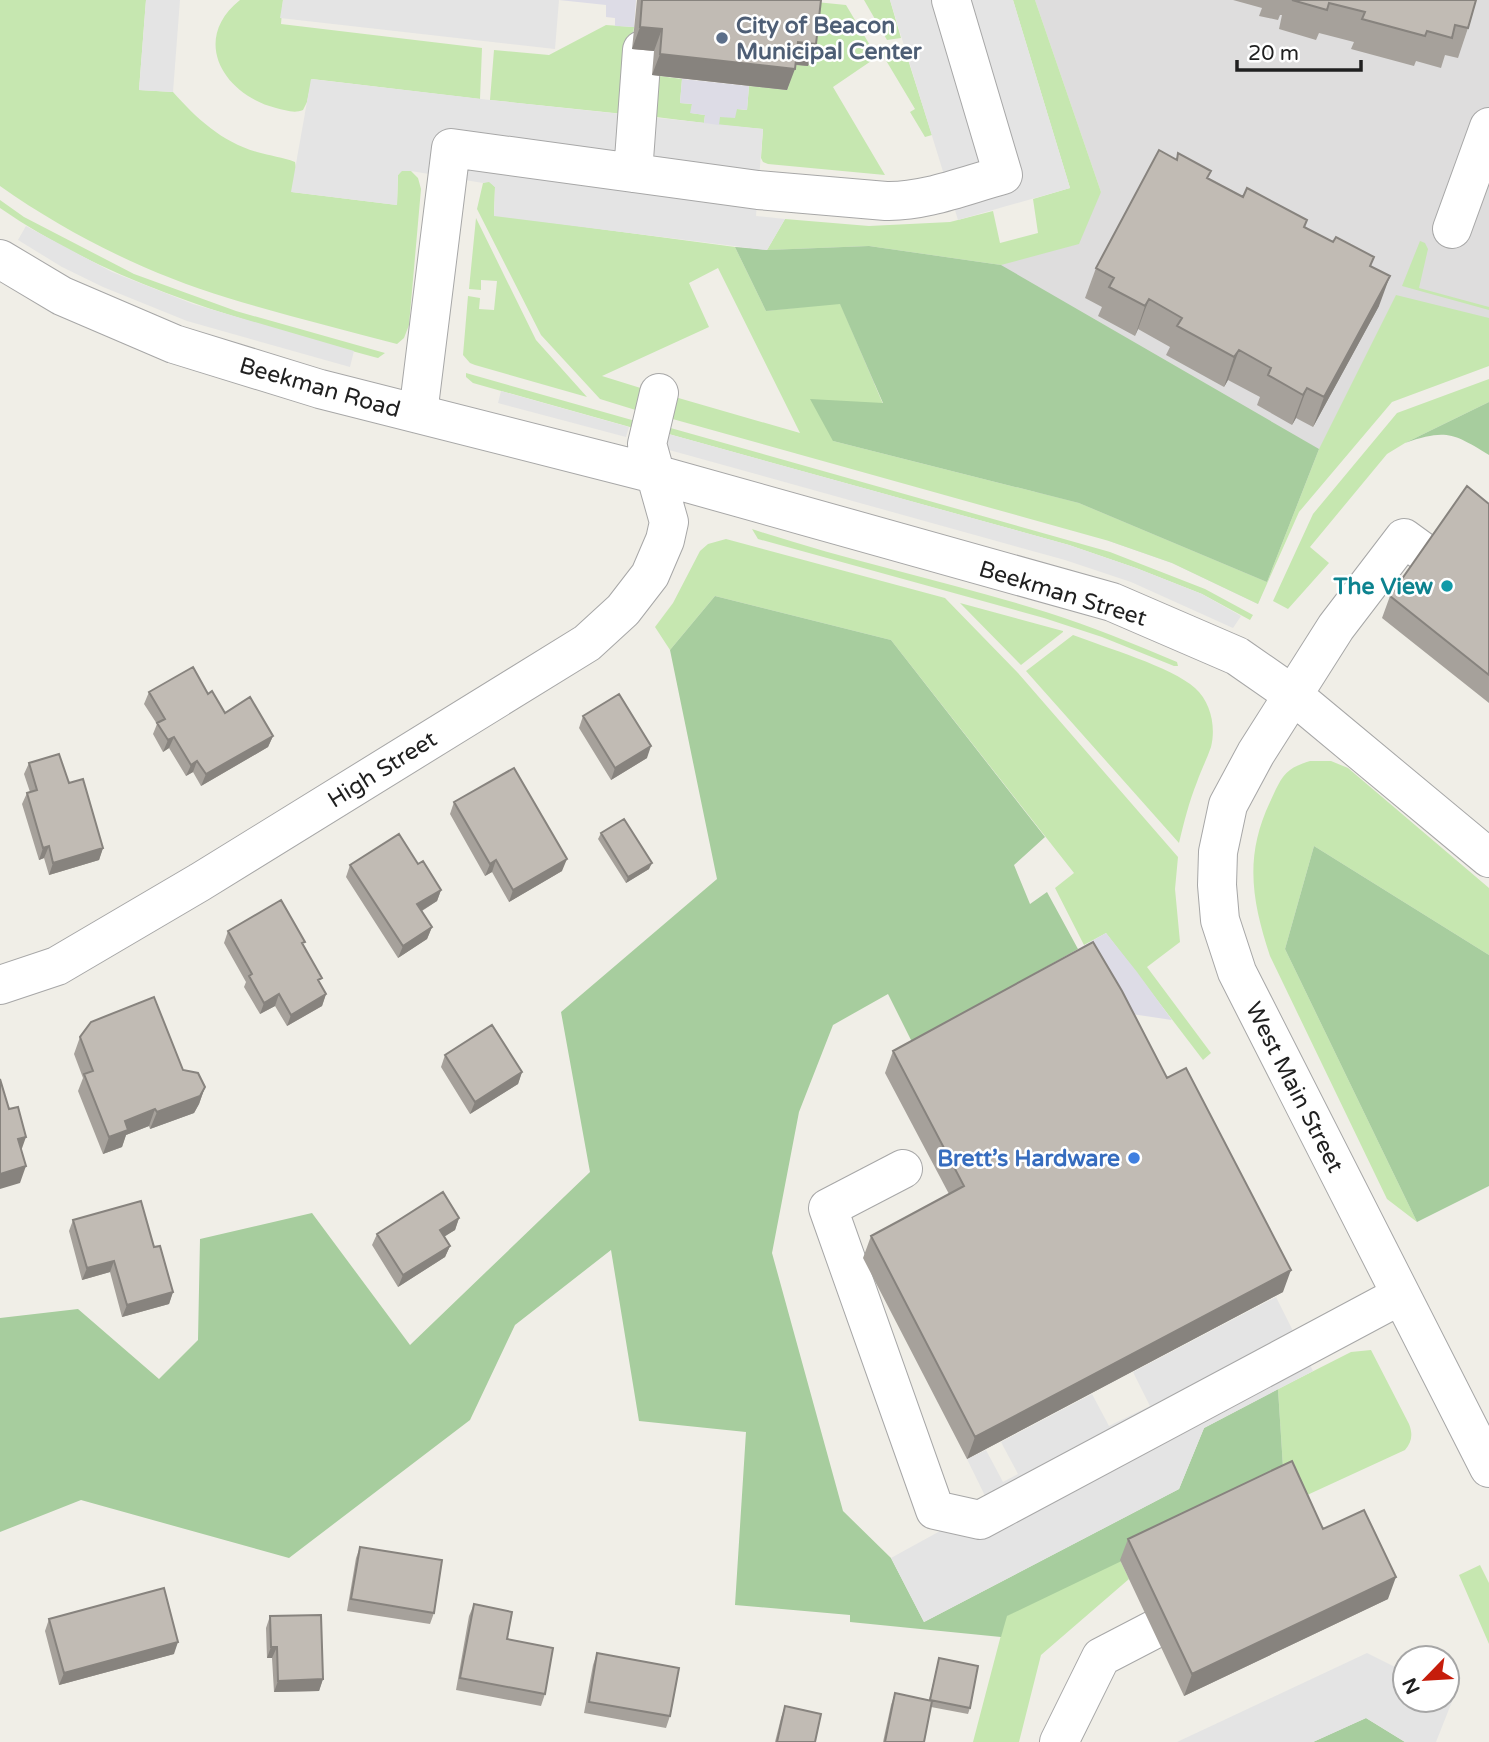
<svg xmlns="http://www.w3.org/2000/svg" width="1489" height="1742" font-family="'Varela Round',sans-serif">
	<style>
		.residential { fill: #dedddd }
		.grass { fill: #c6e7b0 }
		.forest { fill: #a7cd9e }
		.parking { fill: #e4e4e4 }
		.plaza { fill: #dddce6 }
		.lines { fill: none; stroke-linecap: round; stroke-linejoin: round }
		.minor-casing { stroke: #a7a7a7; stroke-width: 40 }
		.minor { stroke: #fff; stroke-width: 38 }
		.wall { fill: #a6a19b }
		.shaded-wall { fill: #87837e }
		.building { fill: #c1bbb4; stroke: #87837e; stroke-width: 2 }
		.service-dot { fill: #5c6f8a; stroke: #fff; stroke-width: 2.5 }
		.culture-dot { fill: #0f9aa8; stroke: #fff; stroke-width: 2.5 }
		.shop-dot { fill: #3f7fe0; stroke: #fff; stroke-width: 2.5 }
		.labels { text-anchor: middle; stroke-width: 5; stroke-linejoin: round; paint-order: stroke }
		.service-label { font-size: 23px; font-weight: bold; fill: #4e5e75; stroke: #fff; text-anchor: start }
		.street-label { font-size: 23px; fill: #202020; stroke: #fff }
		.culture-label { font-size: 23px; font-weight: bold; fill: #0d838f; stroke: #fff; text-anchor: end }
		.shop-label { font-size: 23px; font-weight: bold; fill: #366cbe; stroke: #fff; text-anchor: end }
	</style>
	<rect width="100%" height="100%" fill="#f0eee7"/>
	<!-- residential -->
	<path class="residential" d="M1035 0H1489V327L1319 449 1258 604 1172 563 1109 541 766 311 735 247 1001 265 1101 192Z"/>
	<!-- grass -->
	<path class="grass" d="M0 0H146L139 90 173 92C197 119 222 142 257 152 270 156 283 157 295 162L296 168 292 192 397 205 398 175 401 171H411L418 178 421 189 409 325 404 338 397 344C341 329 284 315 228 298 148 274 68 234 0 186Z
		M240 0H283L281 24 482 48 480 99 312 79 307 102 303 110C294 114 285 110 276 108 224 95 190 40 240 0Z
		M864 0H890L901 38 887 40Z
		M1013 0H1035L1101 192 1079 244 1001 265 869 246 767 250 785 219 869 226 950 222 993 211 1000 243 1038 233 1033 199 1070 188Z
		M816 2 846 5 877 57 833 87 885 175 768 164 763 162 761 158 763 129 719 125V117L737 109 747 110 749 86 787 90Z
		M606 25 634 27 624 114 490 100 494 50 549 55Z
		M904 47 932 135 925 137 910 112 915 109 881 52Z
		M652 75 682 79 680 103 692 104 691 113 705 115 704 123 648 116Z
		M489 181 495 187 494 215 735 247 766 311 840 303 883 404 833 441 1079 503 1267 582 1319 449 1396 295 1489 318V366L1392 402 1299 512 1258 604 1172 563 1109 541 669 418 675 397 800 433 718 268 689 283 709 327 602 376 647 390 642 412 600 399 541 335 477 209 483 183Z
		M0 200 24 217 134 274 236 311 385 353 378 358 374 357C242 320 114 287 0 208Z
		M476 218 536 340 587 397 475 365 470 363 463 355 468 296 480 298 479 309 494 310 497 281 481 280V290L469 289Z
		M1420 241 1425 243 1428 249 1419 288 1489 307V310L1402 286Z
		M466 373 639 422 637 429 473 383 466 377Z
		M1489 379V402L1405 443 1387 454 1310 547 1329 563 1288 609 1273 601 1313 514 1397 413Z
		M667 427 1110 552 1205 589 1253 615 1250 620 1202 594 1136 568 1069 545 665 433Z
		M752 529C849 561 949 582 1046 612 1091 626 1134 644 1177 662L1178 666H1174L1102 637 1044 618 758 539Z
		M726 539 945 598 1018 673 1178 857 1175 889 1180 942 1147 967 1211 1053 1203 1060 1106 933 1084 945 1055 888 1074 873 891 640 715 596 670 650 655 627 673 603 700 551 708 544Z
		M960 603 1063 631V632L1021 665Z
		M1073 635C1104 647 1172 667 1195 688 1211 702 1216 727 1211 747 1207 759 1201 770 1197 782 1189 802 1184 822 1179 843L1026 671Z
		M1310 761H1331L1348 768 1489 888V955L1314 846 1285 949 1417 1222 1387 1199 1270 956C1252 901 1244 857 1270 802 1275 792 1280 777 1290 770 1295 766 1304 763 1310 761Z
		M1371 1350 1409 1424C1413 1434 1412 1442 1405 1450L1292 1502 1284 1483 1278 1389 1351 1352Z
		M1120 1560 1129 1579 1041 1655 1019 1742H973L1006 1616Z
		M1480 1565 1489 1583V1644L1459 1575Z"/>
	<!-- forest -->
	<path class="forest" d="M869 246 1001 265 1319 449 1267 582 1079 503 833 441 810 399 883 403 840 304 766 311 735 247 767 250Z
		M1489 402V455C1453 433 1446 429 1405 443Z
		M715 596 891 640 1045 837 1014 865 1030 904 1047 892 1078 949 912 1042 888 994 833 1025 799 1112 772 1253 843 1511 891 1558 924 1622 1179 1489 1204 1428 1278 1389 1284 1483 1007 1616 1001 1637 850 1622V1615L735 1605 746 1432 639 1421 611 1250 515 1325 470 1420 289 1558 81 1500 0 1532V1318L78 1309 159 1379 198 1340 200 1239 312 1213 410 1345 590 1172 561 1012 717 879 670 650Z
		M1314 846 1489 955V1186L1417 1222 1285 949Z
		M1366 1718 1405 1742H1313Z"/>
	<!-- parking -->
	<path class="parking" d="M146 0H180L173 92 139 90Z
		M283 0H559L555 49 280 18Z
		M890 0H1013L1070 188 958 220Z
		M311 79 490 100 763 129 756 216 785 219 767 250 494 216 495 187 489 182 483 183 411 171H402L398 175 397 205 291 192Z
		M26 226 112 272 193 304 354 351 350 367 187 321 103 287 62 267 18 240Z
		M501 391 629 427 626 437 498 403Z
		M665 433 1069 545 1136 568 1202 594 1241 616 1233 628 1131 582 1065 560 662 448Z
		M1276 1297 1313 1371 1204 1428 1179 1489 924 1622 891 1558 989 1504 967 1459 986 1450 1003 1482 1018 1474 1001 1442 1092 1394 1109 1426 1150 1406 1133 1372Z
		M1367 1653 1405 1672V1700H1447V1695L1453 1699 1436 1742H1405L1366 1718 1313 1742H1177Z"/>
	<!-- plaza -->
	<path class="plaza" d="M559 0H636L634 27 615 26V18L606 17V5Z
		M682 79 749 86 747 110 737 109 735 118 720 117 719 125 704 123 705 115 690 113 692 104 680 103Z
		M1106 933 1137 972 1172 1020 1125 1013 1085 964 1078 949Z"/>
	<g class="lines">
		<!-- minor casing -->
		<g class="minor-casing">
			<path id="minor" d="M633 173 642 50
				M1452 229 1489 127
				M0 259 62 296 174 344 320 389 655 474 1112 602 1237 656 1293 695 1489 858
				M418 414 451 148 758 190 886 201C925 202 966 185 1003 175L951 0
				M1426 554 1404 538 1336 627 1256 753 1228 805 1218 852 1217 885 1220 920 1237 972 1489 1468
				M0 985 57 966 200 882 587 643 623 610 650 575 665 540 669 522 647 444 659 393
				M903 1169 828 1208 935 1510 980 1520 1401 1295
				M1059 1742 1101 1657 1153 1630"/>
		</g>
		<!-- minor -->
		<use href="#minor" class="minor"/>
	</g>
	<!-- wall -->
	<path class="wall" d="M637 0H821L808 66 795 65 787 90 652 75 654 51 632 49Z
		M1233 0H1476L1468 28 1458 58 1445 55 1441 68 1416 61 1414 66 1351 49 1354 42 1319 33 1316 40 1279 29 1282 15H1280L1278 20 1259 16 1262 8Z
		M1178 153 1211 171 1208 178 1243 197 1305 227 1371 266 1379 306 1313 427 1296 418 1292 425 1257 405 1260 397 1228 380 1224 387 1166 355 1170 347 1138 329 1135 336 1098 316 1102 307 1085 298 1096 268 1176 160Z
		M1489 504V703L1382 618 1390 596Z
		M149 692 208 694 225 713 273 736 268 747 201 786 193 772 186 776 169 748 163 752 153 734 157 724 144 704Z
		M583 716 647 758 611 780 579 728Z
		M29 763 69 783 103 848 99 860 49 875 44 858 39 860 22 804 27 793 30 792 24 774Z
		M454 802 562 871 509 902 492 872 485 876 450 814Z
		M601 833 649 869 626 883 598 839Z
		M418 864 441 890 437 901 422 911 432 927 427 939 398 958 346 877 350 865Z
		M228 931 304 946 320 984 326 994 322 1006 287 1026 275 1006 260 1014 244 987 246 982 224 943Z
		M80 1037 183 1070 205 1087 199 1104 194 1113 150 1129 149 1126 126 1135 122 1147 103 1154 78 1091 83 1078 74 1054Z
		M893 1051 1167 1078 1283 1292 967 1459 863 1258 871 1236 949 1194 885 1073Z
		M445 1055 522 1072 518 1084 470 1114 441 1067Z
		M459 1218 455 1230 444 1236 450 1246 445 1257 398 1287 372 1245 377 1234Z
		M73 1220 154 1247 173 1292 169 1304 122 1317 110 1272 82 1280 69 1231Z
		M1323 1529 1388 1599 1184 1696 1120 1560 1128 1539Z
		M360 1547 434 1613 430 1624 347 1611 356 1558Z
		M474 1604 507 1639 545 1694 541 1706 456 1690 469 1616Z
		M270 1616 323 1679 319 1691 274 1692 272 1658H267L266 1628Z
		M49 1619 174 1654 59 1685 45 1631Z
		M597 1653 670 1716 666 1728 584 1713 593 1665Z
		M939 1658 970 1708 968 1714 931 1707 924 1742H883L891 1705 895 1693 929 1700Z
		M785 1706 815 1742H775L781 1718Z"/>
	<!-- shaded-wall -->
	<path class="shaded-wall" d="M640 27 662 29 654 51 632 49Z
		M798 42 816 44 808 66 790 64Z
		M660 54 795 69 787 90 652 75Z
		M1390 276 1379 306 1313 427 1324 397Z
		M1149 299 1138 329 1135 336 1145 306Z
		M1239 350 1228 380 1224 387 1234 357Z
		M1307 388 1296 418 1292 425 1303 395Z
		M273 736 268 747 201 786 206 774Z
		M174 737 169 748 163 752 168 740Z
		M651 746 647 758 611 780 615 768Z
		M197 761 193 772 186 776 191 765Z
		M49 846 44 858 39 860 43 848Z
		M103 848 99 860 49 875 53 863Z
		M567 859 562 871 509 902 513 890Z
		M496 860 492 872 485 876 490 864Z
		M652 863 649 869 626 883 628 877Z
		M441 890 437 901 413 916 417 904Z
		M432 927 427 939 398 958 403 946Z
		M279 994 275 1006 260 1014 264 1003Z
		M326 994 322 1006 287 1026 291 1015Z
		M522 1072 518 1084 470 1114 475 1102Z
		M205 1087 199 1104 194 1113 150 1129 157 1112Z
		M155 1109 149 1126 126 1135 122 1147 103 1154 109 1137 125 1121Z
		M26 1137 20 1154 18 1139Z
		M26 1166 20 1183 0 1189V1174Z
		M459 1218 455 1230 436 1242 440 1230Z
		M450 1246 445 1257 398 1287 403 1275Z
		M114 1261 110 1272 82 1280 87 1268Z
		M1291 1270 1283 1292 967 1459 975 1437Z
		M173 1292 169 1304 122 1317 127 1305Z
		M1396 1577 1388 1599 1184 1696 1192 1674Z
		M178 1642 174 1654 59 1685 64 1673Z
		M271 1647H277L272 1658H267Z
		M323 1679 319 1691 274 1692 278 1681Z"/>
	<!-- building -->
	<path class="building" d="M642 0H821L816 44 798 42 795 69 660 54 662 29 640 27Z
		M1292 0H1476L1468 28 1455 25 1452 38 1427 31 1425 36 1362 19 1365 12 1329 3 1327 10Z
		M1159 150 1177 160 1178 153 1211 171 1207 178 1243 197 1247 188 1307 220 1304 227 1333 242 1336 237 1374 257 1370 266 1390 276 1324 397 1307 388 1303 395 1268 375 1271 368 1239 350 1234 357 1177 326 1182 318 1149 299 1145 306 1109 287 1114 278 1096 268Z
		M1467 486 1489 504V675L1390 596Z
		M193 667 208 694 212 691 225 713 250 697 273 736 206 774 197 761 191 765 174 737 168 740 157 723 165 719 149 692Z
		M619 694 651 746 615 768 583 716Z
		M59 754 69 783 83 779 103 848 53 863 49 846 43 848 27 793 37 790 29 763Z
		M514 768 567 859 513 890 496 860 490 864 454 802Z
		M624 819 652 863 628 877 601 833Z
		M399 834 418 864 423 861 441 890 417 904 432 927 403 946 350 865Z
		M281 900 305 942 302 943 322 978 318 980 326 994 291 1015 279 994 264 1003 249 976 252 974 228 931Z
		M1093 942 1122 991 1167 1078 1186 1068 1291 1270 975 1437 871 1236 964 1186 893 1051Z
		M154 997 183 1070 198 1073 205 1087 200 1096 157 1112 155 1109 125 1121 128 1130 109 1137 84 1074 93 1071 80 1037 91 1022Z
		M492 1025 522 1072 475 1102 445 1055Z
		M0 1079 9 1109 18 1107 26 1137 18 1139 26 1166 0 1174Z
		M443 1192 459 1218 440 1230 450 1246 403 1275 377 1234Z
		M141 1201 154 1247 160 1246 173 1292 127 1305 114 1261 87 1268 73 1220Z
		M1292 1461 1323 1529 1364 1510 1396 1577 1192 1674 1128 1539Z
		M360 1547 442 1560 434 1613 351 1599Z
		M164 1588 178 1642 64 1673 49 1619Z
		M474 1604 512 1612 507 1639 553 1648 545 1694 460 1678Z
		M321 1615 323 1679 278 1681 277 1647H271L270 1616Z
		M597 1653 679 1668 670 1716 589 1702Z
		M939 1658 978 1666 970 1708 930 1700Z
		M895 1693 932 1701 924 1742H885Z
		M785 1706 821 1714 815 1742H777Z"/>
	<!-- markers -->
	<circle class="service-dot" cx="722" cy="38" r="7"/>
	<circle class="culture-dot" cx="1447" cy="586" r="7"/>
	<circle class="shop-dot" cx="1134" cy="1158" r="7"/>
	<g class="labels">
		<!-- service labels -->
		<g class="service-label">
			<text x="736" y="33">City of Beacon<tspan x="736" dy="26">Municipal Center</tspan></text>
		</g>
		<!-- street labels -->
		<g class="street-label">
			<text transform="translate(320 387) rotate(16)" y="8">Beekman Road</text>
			<text transform="translate(1063 593) rotate(17)" y="8">Beekman Street</text>
			<text transform="translate(382 769) rotate(-32)" y="8">High Street</text>
			<text transform="translate(1295 1087) rotate(63)" y="8">West Main Street</text>
		</g>
		<!-- culture labels -->
		<g class="culture-label">
			<text x="1433" y="594">The View</text>
		</g>
		<!-- shop labels -->
		<g class="shop-label">
			<text x="1120" y="1166">Brett’s Hardware</text>
		</g>
	</g>
	<!-- north arrow -->
	<g transform="translate(1426 1679) rotate(245)"><circle r="33" fill="#ffffff" stroke="#a6a6a6" stroke-width="2"/>
	<path d="M0-5L12 26L0 18L-12 26Z" fill="#c61d0b"/>
	<text y="-10" font-size="19" font-weight="bold" text-anchor="middle" fill="#202020">N</text>
	</g>
	<!-- scale -->
	<path d="M1237 60v10h124v-10" fill="none" stroke="#202020" stroke-width="3.5"/>
	<text x="1248" y="60" font-size="21" fill="#202020" stroke="#ffffff" stroke-width="5" paint-order="stroke">20 m</text>
</svg>
